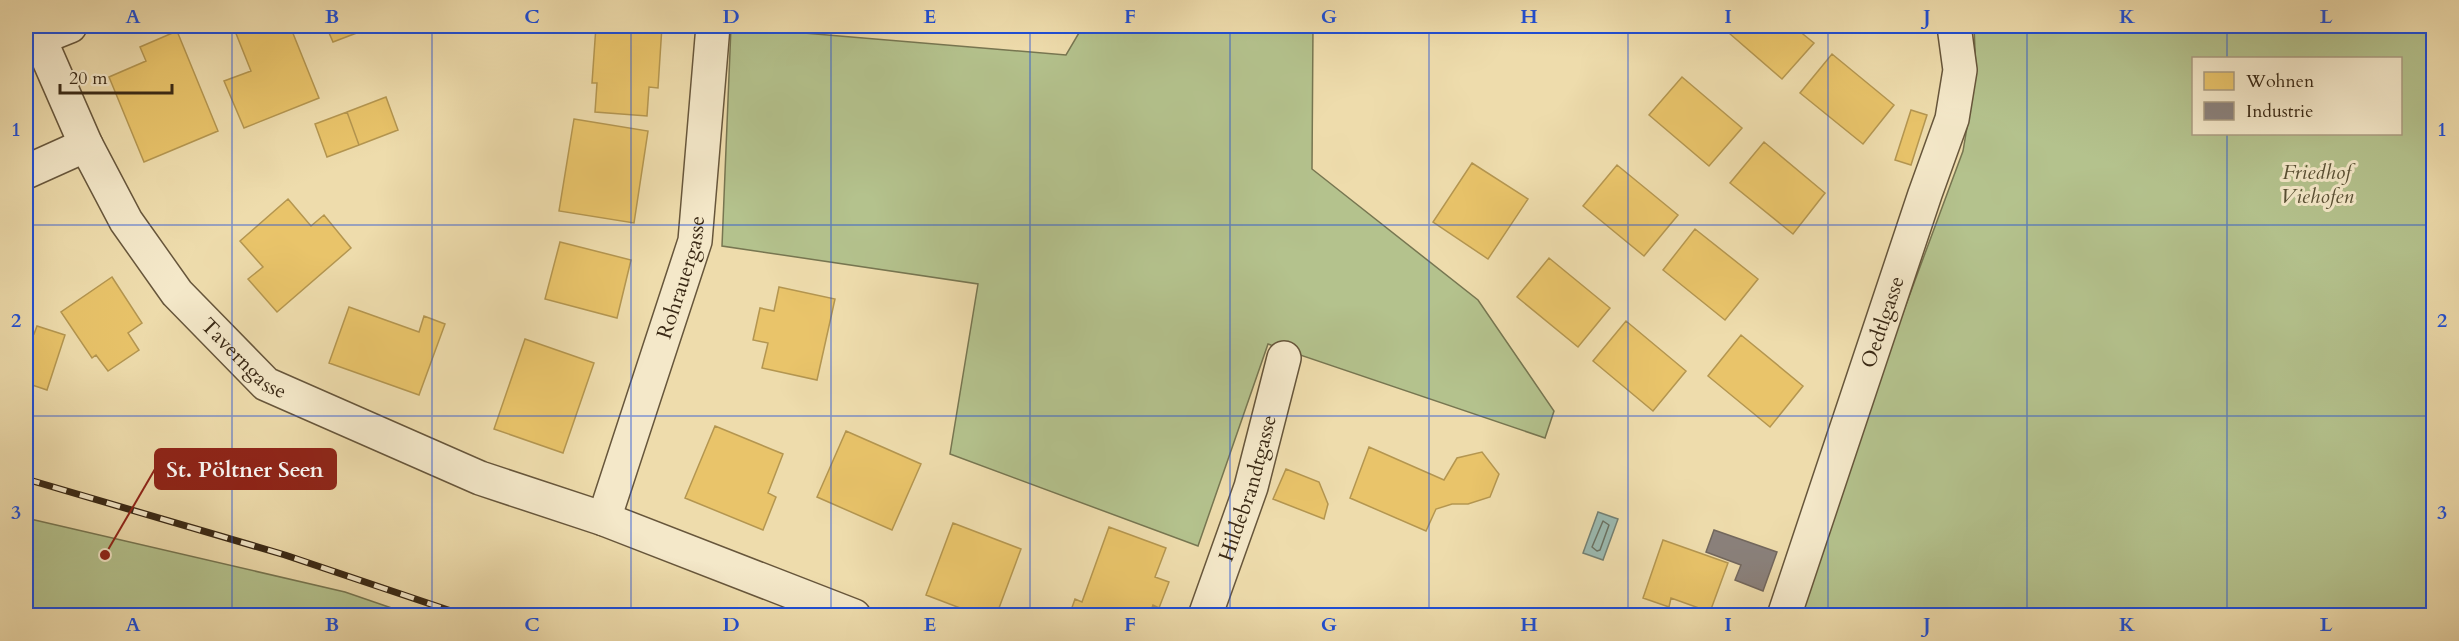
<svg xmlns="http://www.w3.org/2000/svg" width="2459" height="641" font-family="Cardo,serif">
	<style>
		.green { fill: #b4c28d; stroke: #777651; stroke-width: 1.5; fill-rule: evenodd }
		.water { fill: #9bbab1; stroke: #748073; stroke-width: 1.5 }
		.homes { fill: #e9c46a; stroke: #b49650; stroke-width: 1.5 }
		.industry { fill: #8a817c; stroke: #72675d; stroke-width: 1.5 }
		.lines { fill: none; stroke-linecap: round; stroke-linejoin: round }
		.shore { stroke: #6a7263; stroke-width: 1.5 }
		.street-casing { stroke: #67563b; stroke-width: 36 }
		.street { stroke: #f4e8c9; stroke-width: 33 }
		.rail-casing { stroke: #3a2915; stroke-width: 7 }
		.rail { stroke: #f4e8c9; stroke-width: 4.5; stroke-dasharray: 14; stroke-linecap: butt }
		.grid { fill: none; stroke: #1d4ed8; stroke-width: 1.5; stroke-opacity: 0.55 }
		.labels { text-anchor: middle; stroke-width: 6; stroke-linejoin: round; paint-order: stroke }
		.park-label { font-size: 21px; font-style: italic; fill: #584f33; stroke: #f4e8c9 }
		.street-label { font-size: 21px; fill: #3a2915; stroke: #f4e8c9 }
		.leader { fill: none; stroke: #8f2418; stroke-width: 2 }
		.callout-dot { fill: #8f2418; stroke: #f4e8c9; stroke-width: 2 }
		.callout { fill: #8f2418; stroke: #8f2418; stroke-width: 2 }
		.callout-label { font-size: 22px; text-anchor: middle; font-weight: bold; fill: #fff }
		.neatline { fill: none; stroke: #1d4ed8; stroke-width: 2 }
		.grid-label { font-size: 20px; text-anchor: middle; font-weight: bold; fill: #1d4ed8 }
	</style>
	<rect width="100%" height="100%" fill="#eedcac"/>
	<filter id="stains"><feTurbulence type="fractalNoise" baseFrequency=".00333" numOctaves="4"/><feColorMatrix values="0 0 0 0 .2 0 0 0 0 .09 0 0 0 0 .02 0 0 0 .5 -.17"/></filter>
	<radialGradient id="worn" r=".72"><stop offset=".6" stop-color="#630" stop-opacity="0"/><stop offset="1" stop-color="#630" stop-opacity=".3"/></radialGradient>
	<!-- green -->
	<path class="green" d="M1083 26H1313L1312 169 1478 300 1554 411 1545 438 1268 344 1198 546 950 454 978 284 722 246 731 27 1066 55Z
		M1974 26H2433V615L1800 616 1881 372 1963 151 1976 74ZM2194 58H2400V134H2194Z
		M26 518 345 592 412 615H26Z"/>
	<!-- water -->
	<path class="water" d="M1598 512 1618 519 1603 560 1583 553Z"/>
	<!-- homes -->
	<path class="homes" d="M233 26H290L319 98 244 128 224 81 251 71Z
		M326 26H375L333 42Z
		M596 26H662L658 88 649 87 647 116 595 112 597 83H592Z
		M1724 26H1793L1814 43 1782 79 1722 27Z
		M177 31 218 131 144 162 109 77 146 61 140 47Z
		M1832 54 1894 105 1863 144 1800 93Z
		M1682 77 1742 128 1709 166 1649 115Z
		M386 97 398 130 359 145 347 112Z
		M1911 110 1927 115 1911 165 1895 160Z
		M347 112 359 145 327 157 315 124Z
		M574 119 648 131 634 223 559 211Z
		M1764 142 1825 193 1793 234 1730 183Z
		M1472 163 1528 199 1488 259 1433 222Z
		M1617 165 1678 215 1644 256 1583 206Z
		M288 199 311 226 324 215 351 248 277 312 248 279 263 267 240 241Z
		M1695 229 1758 279 1725 320 1663 270Z
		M560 242 631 260 617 318 545 299Z
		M1549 258 1610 308 1578 347 1517 297Z
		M112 277 142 323 128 333 139 350 108 371 96 355 92 358 61 312Z
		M779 287 835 299 817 380 762 368 768 343 753 340 760 308 774 311Z
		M349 307 419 332 424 316 445 324 419 395 329 363Z
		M1626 321 1686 371 1653 411 1593 361Z
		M37 326 65 335 47 390 26 383V331L34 334Z
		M1741 335 1803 386 1770 427 1708 376Z
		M525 339 594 363 563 453 494 429Z
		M715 426 783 454 768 493 776 497 763 530 685 498Z
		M846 431 921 464 892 530 817 497Z
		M1369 447 1444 480 1457 458 1482 452 1499 474 1490 497 1468 504H1452L1436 509 1426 531 1350 498Z
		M1286 469 1319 482 1328 504 1324 519 1273 499Z
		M953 523 1021 549 996 616H981L926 595Z
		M1109 527 1166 548 1155 577 1169 582 1159 608 1153 605 1149 616H1069L1075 599 1082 602Z
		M1663 540 1728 563 1710 612 1671 598 1669 607 1643 598Z"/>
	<!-- industry -->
	<path class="industry" d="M1714 530 1777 552 1763 591 1735 580 1741 565 1706 552Z"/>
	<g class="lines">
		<!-- shore -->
		<path class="shore" d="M1603 521 1609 525 1600 550 1597 551 1592 547Z"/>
		<!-- street casing -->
		<g class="street-casing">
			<g id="street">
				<path id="s1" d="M34 26 86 145 126 221 177 293 266 384 480 478 604 519 854 616"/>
				<path d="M40 38 70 26"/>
				<path d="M26 172 86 145"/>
				<path id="s2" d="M604 519 695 241 713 26"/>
				<path id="s3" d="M1205 616 1251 487 1284 358"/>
				<path id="s4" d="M1784 616 1925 194 1952 119 1960 70 1954 26"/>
			</g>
		</g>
		<!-- street -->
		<use href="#street" class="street"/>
		<!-- rail casing -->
		<g class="rail-casing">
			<path id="rail" d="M26 479 285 555 466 616"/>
		</g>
		<!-- rail -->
		<use href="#rail" class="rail"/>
	</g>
	<!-- grid -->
	<path class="grid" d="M232 26V616M432 26V616M631 26V616M831 26V616M1030 26V616M1230 26V616M1429 26V616M1628 26V616M1828 26V616M2027 26V616M2227 26V58M2227 134V616M26 225H2434M26 416H2434"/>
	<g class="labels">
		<!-- park labels -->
		<g class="park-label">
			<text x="2317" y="179">Friedhof<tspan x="2317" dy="24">Viehofen</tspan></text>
		</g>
		<!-- street labels -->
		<g class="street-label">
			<text dy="7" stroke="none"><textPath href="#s2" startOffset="254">Rohrauergasse</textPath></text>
			<text dy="7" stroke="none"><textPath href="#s4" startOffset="310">Oedtlgasse</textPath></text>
			<text dy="7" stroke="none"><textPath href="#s1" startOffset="398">Taverngasse</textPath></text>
			<text dy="7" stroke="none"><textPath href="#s3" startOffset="135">Hildebrandtgasse</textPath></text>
		</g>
	</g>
	<!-- callouts -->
	<path class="leader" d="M105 555L155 469"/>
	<circle class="callout-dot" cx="105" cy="555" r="6"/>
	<rect class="callout" x="155" y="449" width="181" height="40" rx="6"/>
	<g class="callout-label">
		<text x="245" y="477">St. Pöltner Seen</text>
	</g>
	<!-- margin -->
	<rect width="2459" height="641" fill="none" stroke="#eedcac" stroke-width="66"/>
	<!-- legend -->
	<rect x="2192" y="57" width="210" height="78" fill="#f4e8c9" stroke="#aa9c81" stroke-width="1.5"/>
	<rect x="2204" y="72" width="30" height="18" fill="#e9c46a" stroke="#aa9c81" stroke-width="1.5"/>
	<text x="2246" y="87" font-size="18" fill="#3a2915">Wohnen</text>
	<rect x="2204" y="102" width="30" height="18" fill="#8a817c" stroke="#aa9c81" stroke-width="1.5"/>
	<text x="2246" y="117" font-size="18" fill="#3a2915">Industrie</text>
	<!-- scale -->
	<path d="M60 84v9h112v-9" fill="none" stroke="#3a2915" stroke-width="3"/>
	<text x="69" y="84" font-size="18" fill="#3a2915" stroke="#f4e8c9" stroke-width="4.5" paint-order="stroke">20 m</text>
	<rect x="33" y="33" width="2393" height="575" class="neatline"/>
	<g class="grid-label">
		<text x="133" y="23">A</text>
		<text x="332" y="23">B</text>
		<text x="532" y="23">C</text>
		<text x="731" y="23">D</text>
		<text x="930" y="23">E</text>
		<text x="1130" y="23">F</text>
		<text x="1329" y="23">G</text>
		<text x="1529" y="23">H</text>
		<text x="1728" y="23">I</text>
		<text x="1927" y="23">J</text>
		<text x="2127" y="23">K</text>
		<text x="2326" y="23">L</text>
		<text x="16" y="136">1</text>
		<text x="2442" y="136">1</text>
		<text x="16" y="327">2</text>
		<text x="2442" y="327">2</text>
		<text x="16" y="519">3</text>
		<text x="2442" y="519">3</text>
		<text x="133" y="631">A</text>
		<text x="332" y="631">B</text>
		<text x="532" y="631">C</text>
		<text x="731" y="631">D</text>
		<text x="930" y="631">E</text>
		<text x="1130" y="631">F</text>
		<text x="1329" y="631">G</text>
		<text x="1529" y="631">H</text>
		<text x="1728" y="631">I</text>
		<text x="1927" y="631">J</text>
		<text x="2127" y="631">K</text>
		<text x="2326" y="631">L</text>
	</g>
	<rect width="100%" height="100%" filter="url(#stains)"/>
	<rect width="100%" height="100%" fill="url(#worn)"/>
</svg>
